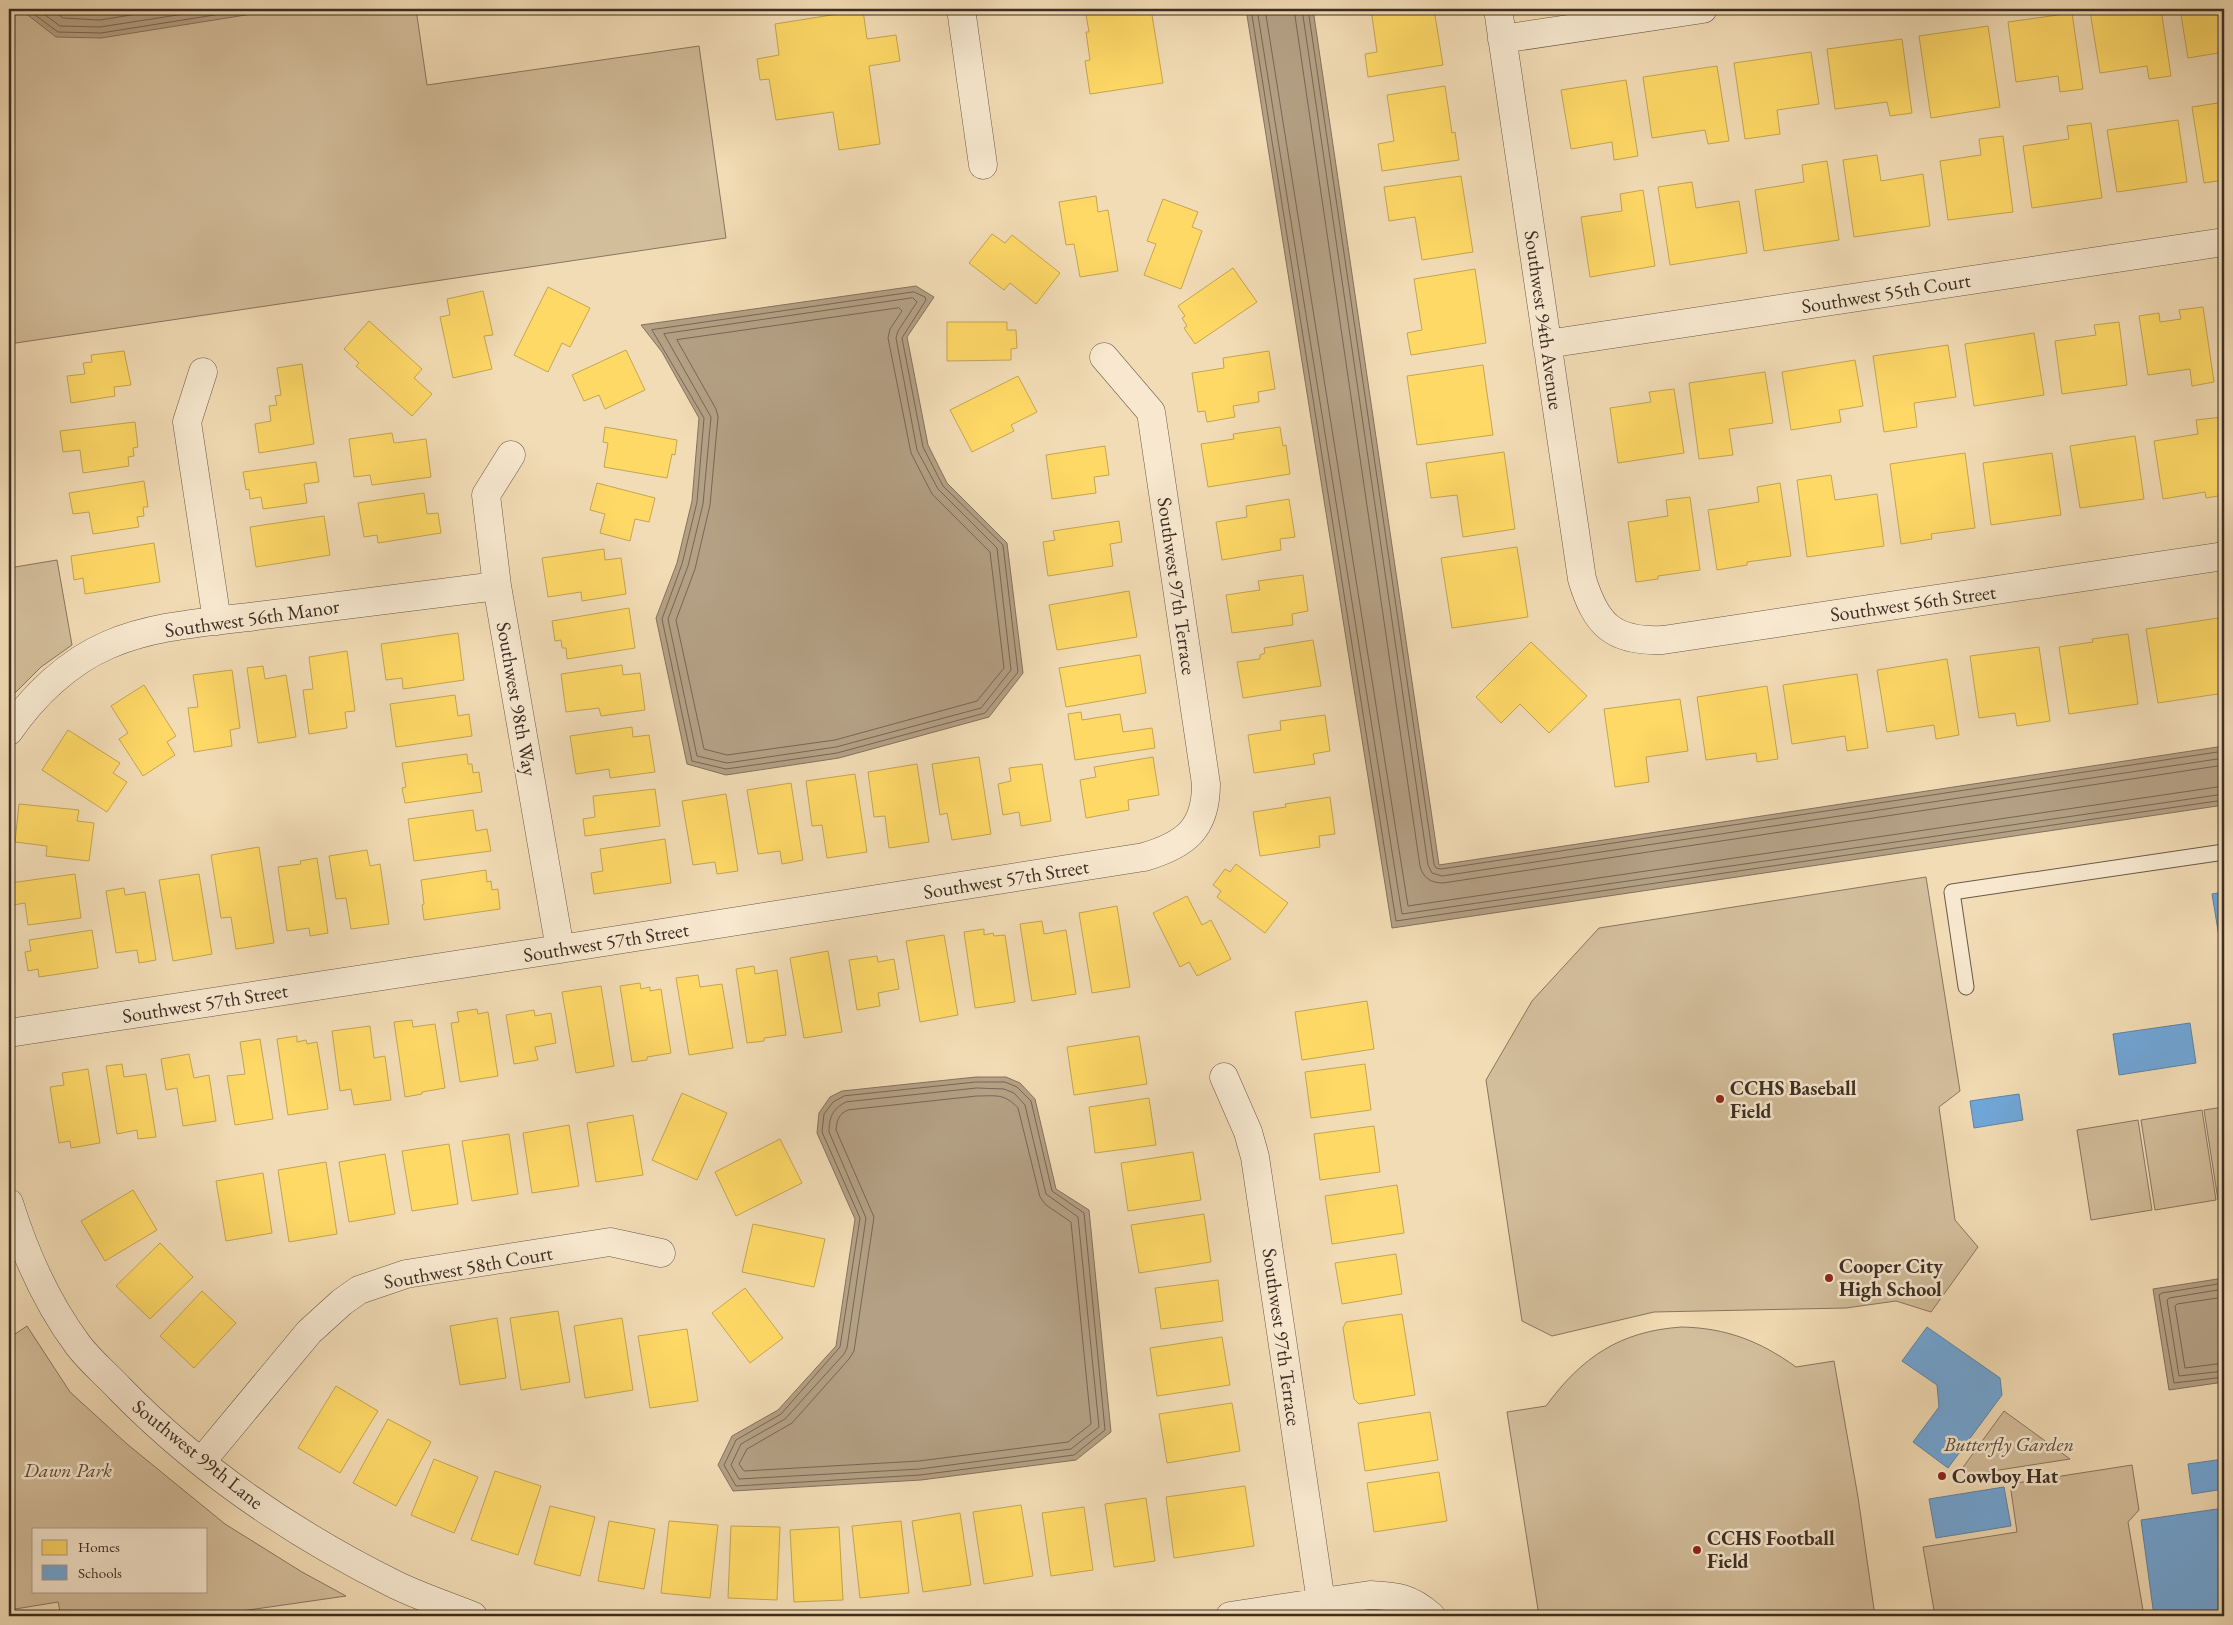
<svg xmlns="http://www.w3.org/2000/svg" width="2233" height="1625" font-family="'EB Garamond',serif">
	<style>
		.green { fill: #d3be9c; stroke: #887660; fill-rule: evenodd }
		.water { fill: #b4a084; stroke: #84725e }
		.homes { fill: #ffd966; stroke: #c4a552 }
		.schools { fill: #6fa8dc; stroke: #6083a5 }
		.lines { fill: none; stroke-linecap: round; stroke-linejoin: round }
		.shore { stroke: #786654; stroke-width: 1 }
		.lane-casing { stroke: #6a5948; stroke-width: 17 }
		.street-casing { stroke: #6a5948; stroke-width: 29 }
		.lane { stroke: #f7e8cf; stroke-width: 15 }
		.street { stroke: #f7e8cf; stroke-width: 28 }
		.poi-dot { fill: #8f2418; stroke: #f7e8cf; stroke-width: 2 }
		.labels { text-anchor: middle; stroke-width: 5; stroke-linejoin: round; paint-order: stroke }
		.street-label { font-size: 20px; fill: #3c2d24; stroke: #f7e8cf }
		.poi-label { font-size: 20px; font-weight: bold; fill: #3c2d24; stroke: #f7e8cf; text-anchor: start }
		.park-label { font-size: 20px; font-style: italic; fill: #5a4a3c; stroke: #f7e8cf }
	</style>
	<rect width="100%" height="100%" fill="#f2dcb5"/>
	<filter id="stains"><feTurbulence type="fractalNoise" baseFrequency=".004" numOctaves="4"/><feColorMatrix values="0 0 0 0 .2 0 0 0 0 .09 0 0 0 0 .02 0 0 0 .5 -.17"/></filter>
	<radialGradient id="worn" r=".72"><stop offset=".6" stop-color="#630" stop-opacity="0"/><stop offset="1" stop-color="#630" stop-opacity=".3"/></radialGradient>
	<!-- green -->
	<path class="green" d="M9 9H416L427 85 699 46 726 238 9 344Z
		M57 560 72 645 41 667 9 699V568Z
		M1926 877 1960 1091 1939 1107 1955 1220 1978 1247 1931 1312 1896 1301 1846 1308 1654 1312 1552 1336 1522 1321 1486 1080 1532 1001 1599 928Z
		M2224 1107V1199L2218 1200 2204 1110Z
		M2202 1110 2216 1200 2155 1210 2141 1120Z
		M2138 1120 2152 1210 2091 1220 2077 1130Z
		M27 1326 70 1392 127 1444 225 1524 302 1572 346 1596 207 1616H61L58 1602 9 1610V1338ZM34 1529H206V1591H34Z
		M1682 1327C1726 1328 1760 1341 1796 1367L1834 1361 1858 1497 1875 1616H1539L1507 1412 1546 1406C1582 1357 1620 1331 1682 1327Z
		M2004 1411 2070 1459 1967 1475 1961 1470Z
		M2132 1465 2139 1510 2128 1522 2144 1616H1935L1923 1547 2017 1532 2010 1484Z"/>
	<!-- water -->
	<path class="water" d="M20 9H263L252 14 101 38 56 37Z
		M1246 9H1313L1439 865 2224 746V805L1392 928Z
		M916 286 934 297 907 337 928 445 947 483 1007 543 1023 673 989 717 839 758 726 775 687 764 656 618 677 563 692 501 699 418 662 352 641 325Z
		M976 1077H1006L1020 1083 1035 1099 1056 1189 1089 1210 1111 1432 1076 1460 921 1480 733 1491 718 1465 732 1436 778 1410 836 1346 855 1219 817 1133 819 1113 830 1097 842 1091Z
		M2224 1278V1382L2169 1390 2153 1289Z"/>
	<!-- homes -->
	<path class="homes" d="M1085 9H1151L1163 83 1090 94 1085 61 1090 60 1086 32H1089Z
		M1371 9H1434L1443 65 1368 77 1365 54 1377 52Z
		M2106 9H2161L2171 76 2149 79 2147 66 2100 73 2090 11Z
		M2180 9H2224V52L2188 58Z
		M863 10 867 39 896 35 900 61 869 66 880 144 839 150 833 112 776 120 769 79 760 80 757 59 779 55 775 24Z
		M2072 13 2083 89 2060 92 2058 76 2016 82 2008 22Z
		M1988 26 2000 107 1931 118 1919 36Z
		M1902 39 1912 113 1890 116 1887 102 1835 109 1827 49Z
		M1811 52 1819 104 1777 110 1780 134 1745 139 1734 63Z
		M1717 66 1729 141 1708 144 1705 130 1652 138 1643 77Z
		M1626 80 1638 156 1614 160 1612 142 1571 149 1561 90Z
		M1445 86 1452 133 1455 132 1459 160 1382 171 1378 144 1394 141 1387 95Z
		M2224 102V180L2204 183 2192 107Z
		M2178 120 2187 182 2117 192 2107 130Z
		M2091 123 2102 198 2032 208 2023 146 2069 139 2067 126Z
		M2003 136 2013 212 1948 220 1940 161 1981 155 1979 139Z
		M1877 155 1881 181 1923 174 1930 226 1854 237 1843 160Z
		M1827 161 1839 240 1764 251 1755 190 1804 182 1802 165Z
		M1461 176 1473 252 1422 260 1415 217 1389 221 1384 187Z
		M1692 182 1696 208 1739 201 1747 253 1670 265 1658 187Z
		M1643 190 1655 266 1590 277 1581 217 1622 211 1620 194Z
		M1096 196 1098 212 1108 210 1118 271 1080 277 1074 244 1066 245 1059 202Z
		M1163 199 1198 212 1192 227 1202 231 1181 289 1144 275 1156 244 1147 241Z
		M992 234 1005 243 1012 235 1060 273 1036 304 1010 283 1004 290 969 263Z
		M1233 268 1257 302 1195 344 1184 328 1187 326 1182 318 1185 316 1178 306Z
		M1475 269 1486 343 1411 355 1407 333 1422 330 1414 279Z
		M548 287 590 308 570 347 562 343 548 372 514 355Z
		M483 291 493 335 484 336 492 369 453 378 440 317 450 315 447 299Z
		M2203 307 2214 382 2192 386 2190 369 2148 375 2139 316 2159 313 2160 322 2181 319 2179 310Z
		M369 321 422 369 414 378 432 394 412 416 356 366 359 363 344 349Z
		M947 322H1007V330H1016L1017 348 1011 349V360L947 361Z
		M2119 322 2127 385 2062 394 2055 341 2096 335 2094 325Z
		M2034 333 2044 395 1974 406 1965 344Z
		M1948 345 1956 397 1914 403 1917 427 1884 432 1873 356Z
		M626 350 645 390 605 409 599 395 584 401 572 375Z
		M124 351 131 385 114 387 115 396 71 403 67 376 85 374 83 363 92 362 91 355Z
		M1269 351 1275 389 1258 392 1259 402 1233 406 1235 417 1207 422 1205 411 1198 412 1192 373 1224 368 1223 358Z
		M1855 360 1863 406 1839 410 1841 422 1791 430 1782 372Z
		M302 364 314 444 259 453 255 424 271 421 269 406 277 405 275 396 281 395 277 368Z
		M1483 365 1493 435 1417 445 1407 376Z
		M1765 372 1773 423 1729 429 1733 455 1699 459 1689 383Z
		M1018 376 1037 412 1011 425 1014 431 972 452 950 410Z
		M1674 389 1684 453 1618 463 1610 408 1651 402 1649 392Z
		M2222 417 2224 433V495L2206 498 2205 492 2163 499 2154 441 2198 434 2196 420Z
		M135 422 138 447 133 448 134 456 128 457 129 466 83 473 80 450 63 452 60 431Z
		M605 427 677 440 675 455 672 454 667 478 604 467 608 443 603 442Z
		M1280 427 1283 446 1286 445 1290 474 1208 487 1201 444 1234 439 1233 434Z
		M392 433 394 443 426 439 431 477 372 485 370 475 354 477 349 439Z
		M2135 436 2144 499 2080 508 2070 446Z
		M1105 446 1109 475 1094 477 1096 493 1052 499 1046 455Z
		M1504 452 1515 529 1463 537 1457 495 1431 498 1426 463Z
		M1965 453 1975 528 1931 534 1932 539 1901 544 1890 464Z
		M2052 453 2061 515 1991 525 1983 463Z
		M316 462 319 482 304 484 307 503 263 509 261 497 250 499 249 489 246 490 243 472Z
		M1831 475 1835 500 1877 494 1884 546 1807 557 1797 480Z
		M144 481 148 507H143L144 516 137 517 139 527 93 534 89 512 73 514 69 493Z
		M597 483 655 498 649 522 635 519 630 541 600 533 605 514 590 510Z
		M1780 483 1791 556 1747 562V565L1717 570 1708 510 1759 502 1757 487Z
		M424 493 427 514 438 513 441 533 378 543 377 535 364 537 358 503Z
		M1690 497 1700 570 1658 576V579L1636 582 1628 522 1668 516 1666 500Z
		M1289 499 1295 537 1280 539 1281 550 1222 560 1216 522 1247 517 1246 506Z
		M324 516 330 555 256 567 250 527Z
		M1119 521 1122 542 1110 544 1113 566 1048 576 1043 542 1055 540 1053 531Z
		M154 543 160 582 85 594 83 578 74 580 71 556Z
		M1517 547 1528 617 1452 628 1441 558Z
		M604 549 605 560 621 558 626 594 582 601 581 592 548 597 542 558Z
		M1303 575 1308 611 1292 614 1293 625 1232 633 1226 595 1260 590 1258 581Z
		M1129 591 1137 637 1057 650 1049 605Z
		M629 608 635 648 567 659 566 648H562L561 640 555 641 552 621Z
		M2218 618 2224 661V693L2158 703 2146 629Z
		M458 633 464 680 403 689 402 678 386 680 381 644Z
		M2128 634 2138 704 2069 714 2059 647 2093 642 2092 639Z
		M1313 640 1321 686 1243 698 1237 662 1260 659V655L1265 653 1264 648Z
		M1531 642 1587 696 1549 733 1520 704 1501 723 1476 697Z
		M2039 647 2050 721 2017 726 2015 713 1979 718 1970 656Z
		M347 651 355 711 345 712 347 728 309 734 303 690 313 689 309 657Z
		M1140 655 1146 693 1066 707 1059 668Z
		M1947 659 1959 735 1936 739 1934 725 1887 732 1877 670Z
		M622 665 623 675 640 673 645 710 601 716 599 708 566 712 561 674Z
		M263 666 265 679 286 675 296 737 258 743 247 668Z
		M232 670 240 728 230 730 232 746 194 752 188 708 198 707 193 675Z
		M1857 674 1868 748 1847 751 1845 736 1792 744 1783 685Z
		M144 685 176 736 167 742 175 755 143 776 119 739 128 733 111 706Z
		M1767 686 1778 759 1757 762 1756 753 1706 760 1697 697Z
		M455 695 458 716 469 714 472 736 396 747 390 704Z
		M1680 699 1688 751 1646 757 1649 782 1615 787 1604 709Z
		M1081 712 1082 720 1120 714 1123 732 1152 728 1155 748 1075 760 1068 714Z
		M1325 715 1330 751 1313 754 1315 764 1254 773 1248 735 1281 730 1280 721Z
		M632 727 633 737 649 735 655 772 610 778 609 769 576 774 570 736Z
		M68 730 120 763 113 773 127 782 107 812 42 770Z
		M467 754 468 764H472L473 773 479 772 482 792 405 803 402 788 406 787 402 763Z
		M979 757 991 834 952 840 947 813 940 815 932 764Z
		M1153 757 1159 795 1128 800 1129 810 1086 818 1080 780 1096 777 1094 767Z
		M917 764 929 842 889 848 885 816 874 817 868 772Z
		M1042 764 1051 821 1021 826 1019 812 1003 815 998 784 1011 781 1009 768Z
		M855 774 867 852 827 858 822 825 812 826 806 781Z
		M791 783 803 860 782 864 780 851 758 854 747 790Z
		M655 789 660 826 585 836 583 819 595 817 593 796Z
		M726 794 738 871 717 874 715 862 693 865 682 801Z
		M1330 797 1335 834 1319 836 1320 847 1260 856 1253 812 1286 807 1285 804Z
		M19 804 79 810 77 821 94 823 89 861 46 856 47 846 15 842Z
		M473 810 476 831 487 829 491 851 414 861 408 819Z
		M665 839 671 883 594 894 591 873 603 871 600 849Z
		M259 847 274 943 236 949 231 917 221 918 211 855Z
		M367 850 370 866 380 864 389 924 351 929 346 898 336 899 329 856Z
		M317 858 328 933 310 936 309 928 287 931 278 867 301 864 300 861Z
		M1236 864 1288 903 1265 933 1217 897 1221 891 1213 885 1225 869 1230 872Z
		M486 870 487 882 491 881 492 890 498 889 500 909 424 920 422 905 424 904 421 880Z
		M75 874 81 918 28 925 25 903 13 905 10 883Z
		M199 874 212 954 173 961 159 880Z
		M124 888 125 895 145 892 156 960 139 963 137 950 116 953 106 891Z
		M1187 896 1202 925 1211 920 1231 959 1197 976 1189 962 1180 967 1153 913Z
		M1117 906 1130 987 1092 993 1079 913Z
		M1042 921 1044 934 1066 930 1076 994 1032 1001 1020 924Z
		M984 929V935L993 933 994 936 1005 935 1015 1002 975 1008 964 932Z
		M92 930 98 968 39 977 38 969 28 971 25 952 31 951 29 940Z
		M944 935 958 1015 920 1022 906 941Z
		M828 951 842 1032 804 1038 790 958Z
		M877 956 878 962 894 959 899 989 878 993 880 1006 857 1010 849 960Z
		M754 966 755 974 777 970 786 1035 764 1038V1041L747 1043 736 969Z
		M698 975 700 987 722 984 733 1048 689 1055 676 978Z
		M640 983 641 989 650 987V991L661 989 671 1053 647 1057V1060L632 1062 620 986Z
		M601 986 614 1066 576 1073 562 992Z
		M1367 1001 1374 1049 1302 1060 1295 1012Z
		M477 1009 478 1014 488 1012 498 1076 460 1082 451 1023 459 1022 457 1012Z
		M534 1010 535 1016 551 1013 556 1043 535 1047 538 1060 514 1064 506 1015Z
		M412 1020 413 1027 435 1024 445 1088 422 1092V1094L405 1097 394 1022Z
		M370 1026 374 1058 385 1056 391 1100 354 1105 351 1089 340 1091 332 1031Z
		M297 1036V1042L306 1040 307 1044 317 1042 328 1109 288 1115 277 1039Z
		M1139 1036 1147 1084 1074 1095 1067 1047Z
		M260 1039 273 1119 235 1125 227 1076 245 1074 240 1042Z
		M189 1054 194 1078 209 1075 216 1121 183 1126 177 1088 166 1090 161 1059Z
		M122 1064 124 1077 146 1074 156 1137 138 1139 137 1130 117 1134 106 1066Z
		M1365 1064 1371 1110 1311 1118 1305 1072Z
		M88 1069 100 1143 71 1148 70 1141 59 1143 50 1087 64 1085 62 1073Z
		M682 1093 727 1113 697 1180 652 1160Z
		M1149 1098 1156 1145 1095 1153 1089 1107Z
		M633 1115 643 1175 596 1182 587 1123Z
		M569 1125 579 1186 532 1193 523 1133Z
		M1374 1126 1380 1172 1320 1180 1314 1134Z
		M509 1134 518 1194 472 1201 462 1141Z
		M780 1139 802 1183 736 1216 715 1172Z
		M449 1144 458 1204 412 1211 402 1151Z
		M1193 1152 1201 1200 1128 1211 1121 1163Z
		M385 1154 395 1214 349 1222 339 1162Z
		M326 1162 337 1234 289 1242 278 1170Z
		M263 1173 272 1233 226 1241 216 1181Z
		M1397 1185 1404 1233 1332 1244 1325 1196Z
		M133 1190 157 1230 105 1261 81 1221Z
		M1204 1214 1211 1262 1139 1273 1131 1225Z
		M753 1224 825 1239 814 1287 742 1272Z
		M160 1243 193 1277 150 1319 116 1286Z
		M1396 1254 1402 1294 1342 1304 1335 1263Z
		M1218 1280 1223 1321 1161 1329 1155 1288Z
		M745 1288 783 1338 750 1363 712 1313Z
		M202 1291 236 1323 194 1368 160 1336Z
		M558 1311 570 1382 521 1390 510 1318Z
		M1402 1314 1415 1395 1359 1404 1354 1399 1343 1328 1346 1322Z
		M497 1318 506 1378 460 1385 450 1326Z
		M622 1318 633 1390 585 1398 574 1326Z
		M687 1329 698 1401 650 1408 638 1336Z
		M1222 1337 1230 1385 1157 1396 1150 1348Z
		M336 1386 378 1411 340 1473 298 1448Z
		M1232 1403 1240 1451 1167 1463 1159 1414Z
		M1430 1412 1438 1460 1365 1471 1358 1423Z
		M388 1419 431 1442 396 1506 353 1483Z
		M434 1459 478 1477 454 1533 411 1515Z
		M495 1471 541 1486 518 1555 471 1540Z
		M1439 1472 1447 1521 1374 1532 1367 1483Z
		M1245 1486 1254 1546 1174 1558 1166 1497Z
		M1146 1498 1155 1561 1114 1567 1105 1504Z
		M1021 1505 1033 1576 984 1584 973 1512Z
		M550 1506 595 1517 580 1576 534 1564Z
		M1084 1507 1093 1570 1051 1576 1042 1513Z
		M960 1513 971 1585 923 1592 912 1521Z
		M609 1521 655 1529 644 1589 598 1581Z
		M669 1521 718 1525 710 1598 661 1593Z
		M901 1521 909 1593 860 1598 852 1526Z
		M731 1526 780 1527 777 1600 728 1598Z
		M839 1527 843 1600 794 1602 790 1530Z"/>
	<!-- schools -->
	<path class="schools" d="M2224 892V967L2212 894Z
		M2190 1023 2196 1063 2119 1075 2113 1034Z
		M2019 1094 2023 1120 1974 1128 1970 1101Z
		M1927 1327 2000 1378 2002 1395 1948 1468 1913 1442 1939 1407 1937 1385 1902 1361Z
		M2224 1459V1489L2192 1494 2188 1464Z
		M2004 1487 2011 1526 1936 1538 1929 1499Z
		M2224 1508V1616H2154L2141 1520Z"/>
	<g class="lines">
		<!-- shore -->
		<path class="shore" d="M27 9 58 32 101 33 252 9
			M37 9 60 26 100 27 216 9
			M50 9 63 18 100 20 168 9
			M1251 9 1396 921 2224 800
			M1257 9 1402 914 2224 794
			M1265 9 1408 906 2224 786
			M1294 9 1420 866C1423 878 1431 883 1443 883L2224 765
			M1302 9 1428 865 1432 873 1442 876 2224 758
			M1308 9 1434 864 1436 868 1441 869 2224 751
			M914 292 925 297 926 300 902 338 923 447 943 486 1003 545 1018 672 985 713 837 753 726 769 692 761 662 619 682 564 697 502 704 418 652 330Z
			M913 298 917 302 898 331 896 338 917 450 938 489 997 548 1011 670 981 708 836 747 727 763 697 756 668 619 688 566 703 504 711 417 664 334Z
			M899 308 902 311 890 329 888 338 911 453 932 494 990 552 1004 668 977 701 835 740 727 755 704 749 676 620 695 569 710 505 718 417 716 409 677 340Z
			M976 1082H1005L1017 1087 1031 1101 1052 1191 1084 1213 1105 1430 1074 1455 920 1475 736 1486 724 1465 736 1440 781 1414 840 1347 860 1218 822 1132 824 1114 833 1102 844 1096Z
			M977 1088 1004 1089 1014 1093 1025 1105 1046 1194 1078 1217 1099 1427 1071 1449 920 1469 739 1479 731 1465 741 1444 785 1419 844 1354 847 1348 866 1218 829 1132C829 1118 832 1109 846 1102Z
			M977 1096C996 1096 1004 1093 1018 1108L1040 1197 1046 1205 1071 1222 1091 1424 1068 1442 919 1461 744 1471 739 1464 747 1449 792 1423 849 1359 854 1351 874 1217 836 1130C837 1121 838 1114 848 1110Z
			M2224 1283 2162 1293 2159 1295 2174 1383 2224 1377
			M2224 1289 2169 1298 2167 1300 2179 1376 2224 1371
			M2224 1297 2177 1304 2175 1306 2185 1368 2224 1363"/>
		<!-- lane casing -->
		<g class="lane-casing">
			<path id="lane" d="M1966 987 1952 892 2224 852"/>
		</g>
		<!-- street casing -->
		<g class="street-casing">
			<path id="street" d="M961 9 983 165
				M1498 9 1582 579C1596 625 1613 642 1663 640L2224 556
				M1502 39 1703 9
				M1547 344 2224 242
				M203 372 187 422 217 621
				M511 455 486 495 497 586 560 949
				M9 731C33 696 68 662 108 645 156 624 212 622 264 615 342 606 420 596 497 586
				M9 1033 560 949 1144 857C1185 845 1206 829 1206 784L1151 412 1104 357
				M1224 1077 1248 1132 1255 1157 1321 1602
				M9 1203C25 1254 46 1302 78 1345 90 1361 106 1374 120 1389 199 1470 295 1535 396 1585 421 1597 448 1606 473 1616
				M201 1462 309 1332 342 1302 359 1290 406 1274 610 1242 661 1253
				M1230 1616 1370 1595C1397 1596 1411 1598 1431 1616"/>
		</g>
		<!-- lane -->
		<use href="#lane" class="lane"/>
		<!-- street -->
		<use href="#street" class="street"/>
	</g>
	<!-- markers -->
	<g class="poi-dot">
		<circle cx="1720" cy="1099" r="5"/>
		<circle cx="1829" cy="1278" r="5"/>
		<circle cx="1942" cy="1476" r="5"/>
		<circle cx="1697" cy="1550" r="5"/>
	</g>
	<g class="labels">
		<!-- street labels -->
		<g class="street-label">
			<text transform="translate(1886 293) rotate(-9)" y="7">Southwest 55th Court</text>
			<text transform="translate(1544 320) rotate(82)" y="7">Southwest 94th Avenue</text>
			<text transform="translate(1177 586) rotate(82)" y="7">Southwest 97th Terrace</text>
			<text transform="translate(1913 603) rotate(-8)" y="7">Southwest 56th Street</text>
			<text transform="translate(252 618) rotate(-8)" y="7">Southwest 56th Manor</text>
			<text transform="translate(517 699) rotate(80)" y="7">Southwest 98th Way</text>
			<text transform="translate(1006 879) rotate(-9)" y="7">Southwest 57th Street</text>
			<text transform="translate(606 942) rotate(-9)" y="7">Southwest 57th Street</text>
			<text transform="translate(205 1003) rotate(-9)" y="7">Southwest 57th Street</text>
			<text transform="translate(468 1267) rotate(-10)" y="7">Southwest 58th Court</text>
			<text transform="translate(1282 1337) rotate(82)" y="7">Southwest 97th Terrace</text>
			<text transform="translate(198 1454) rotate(39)" y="7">Southwest 99th Lane</text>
		</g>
		<!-- poi labels -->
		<g class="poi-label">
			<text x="1730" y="1095">CCHS Baseball<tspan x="1730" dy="23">Field</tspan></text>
			<text x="1839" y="1273">Cooper City<tspan x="1839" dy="23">High School</tspan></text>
			<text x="1952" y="1483">Cowboy Hat</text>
			<text x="1707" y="1545">CCHS Football<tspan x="1707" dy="23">Field</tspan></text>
		</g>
		<!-- park labels -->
		<g class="park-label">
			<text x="2009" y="1451">Butterfly Garden</text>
			<text x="68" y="1477">Dawn Park</text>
		</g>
	</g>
	<!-- margin -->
	<rect width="2233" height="1625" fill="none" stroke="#f2dcb5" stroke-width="30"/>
	<rect x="10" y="10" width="2213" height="1605" fill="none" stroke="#3c2d24" stroke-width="2.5"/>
	<rect x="15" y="15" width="2203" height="1595" fill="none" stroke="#3c2d24"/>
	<!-- legend -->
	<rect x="32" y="1528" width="175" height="65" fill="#f7e8cf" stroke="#ac9d8b"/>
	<rect x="42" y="1540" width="25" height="15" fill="#ffd966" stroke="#ac9d8b"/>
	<text x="78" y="1552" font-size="15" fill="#3c2d24">Homes</text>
	<rect x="42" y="1565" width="25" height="15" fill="#6fa8dc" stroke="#ac9d8b"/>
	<text x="78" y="1578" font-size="15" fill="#3c2d24">Schools</text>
	<rect width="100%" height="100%" filter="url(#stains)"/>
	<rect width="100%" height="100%" fill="url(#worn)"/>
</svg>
